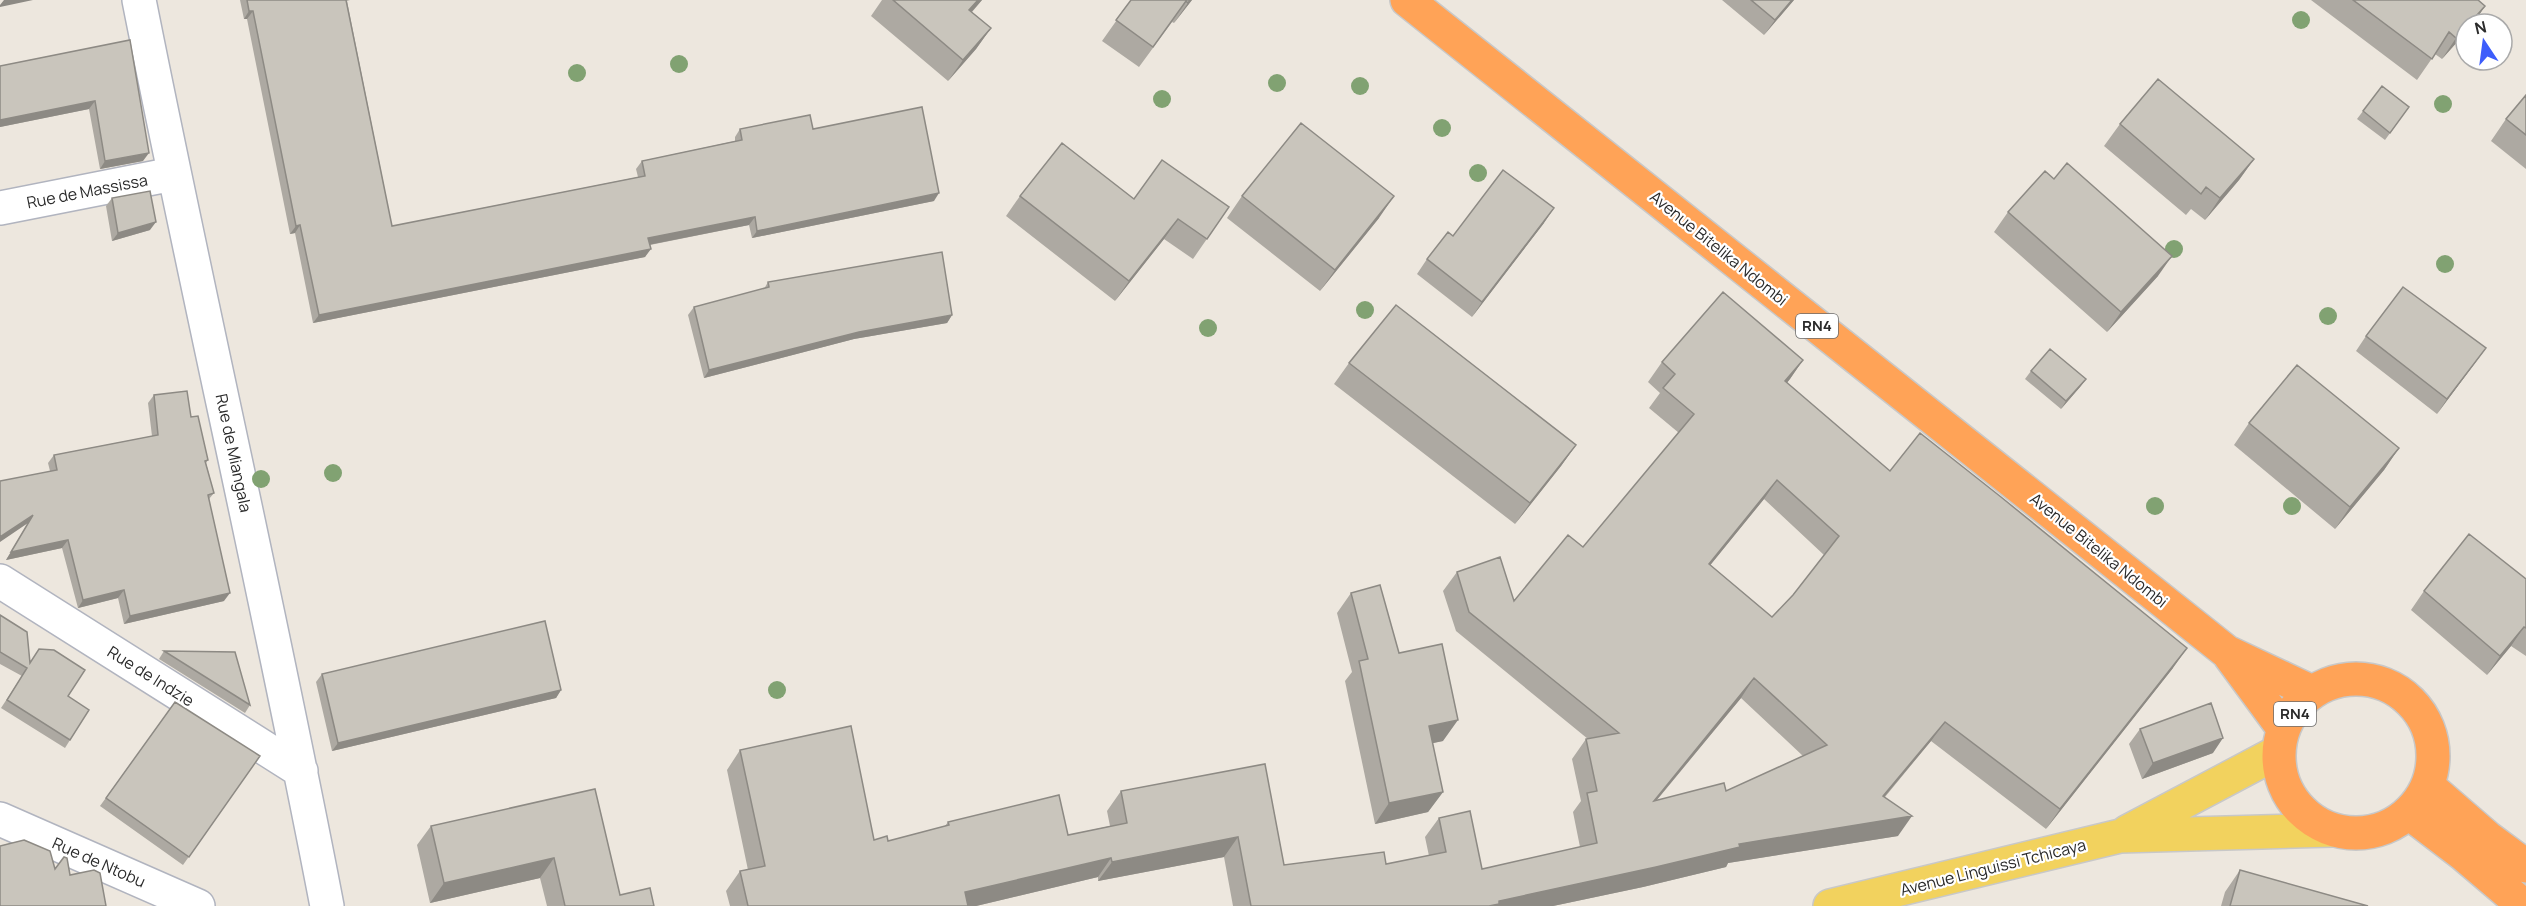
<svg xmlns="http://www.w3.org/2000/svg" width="2526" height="906" font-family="Manrope,sans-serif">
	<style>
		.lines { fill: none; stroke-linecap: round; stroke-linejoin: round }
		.street-casing { stroke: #b1b4bf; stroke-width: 36 }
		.primary-casing { stroke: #c8c8c8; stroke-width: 36 }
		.highway-casing { stroke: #c8c8c8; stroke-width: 36 }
		.street { stroke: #fff; stroke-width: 33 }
		.primary { stroke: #f2d25e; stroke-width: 33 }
		.highway { stroke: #ffa357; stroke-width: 33 }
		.tree { fill: #81a272 }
		.wall { fill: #ada9a2; fill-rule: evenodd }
		.shaded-wall { fill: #8d8a84 }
		.building { fill: #c9c5bc; stroke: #8d8a84; stroke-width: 1.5; fill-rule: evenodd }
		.labels { text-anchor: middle; stroke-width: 4.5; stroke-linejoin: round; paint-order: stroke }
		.shield { fill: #fff; stroke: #6b6b6b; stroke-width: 1.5 }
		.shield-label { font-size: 15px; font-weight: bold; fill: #2b2b2b }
		.street-label { font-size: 16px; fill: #2b2b2b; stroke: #fff }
	</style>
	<rect width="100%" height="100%" fill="#ede7de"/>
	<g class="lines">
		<!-- street casing -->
		<g class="street-casing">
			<path id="street" d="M139 0C199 303 269 603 327 906
				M0 208 173 174
				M0 581 301 771
				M0 819 198 906"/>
		</g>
		<!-- primary casing -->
		<g class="primary-casing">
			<path id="primary" d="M2127 832 2278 752
				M1830 906 2120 836 2332 830"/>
		</g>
		<!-- highway casing -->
		<g class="highway-casing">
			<path id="highway" d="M1407 0 2227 652 2312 692
				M2230 656 2283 728
				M2279 756a77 77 0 1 1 154 0a77 77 0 1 1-154 0Z
				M2428 786 2488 838 2526 866
				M2409 813 2464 855 2524 906"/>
		</g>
		<!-- street -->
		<use href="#street" class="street"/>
		<!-- primary -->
		<use href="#primary" class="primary"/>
		<!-- highway -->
		<use href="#highway" class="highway"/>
	</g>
	<!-- trees -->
	<g class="tree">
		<circle cx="2301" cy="20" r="9"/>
		<circle cx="679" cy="64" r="9"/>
		<circle cx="577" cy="73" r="9"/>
		<circle cx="1277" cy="83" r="9"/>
		<circle cx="1360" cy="86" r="9"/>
		<circle cx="1162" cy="99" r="9"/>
		<circle cx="2443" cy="104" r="9"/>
		<circle cx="1442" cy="128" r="9"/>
		<circle cx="1478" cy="173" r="9"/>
		<circle cx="2174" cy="249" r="9"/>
		<circle cx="2445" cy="264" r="9"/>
		<circle cx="1365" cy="310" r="9"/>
		<circle cx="2328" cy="316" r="9"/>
		<circle cx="1208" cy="328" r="9"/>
		<circle cx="333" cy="473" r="9"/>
		<circle cx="261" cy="479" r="9"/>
		<circle cx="2155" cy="506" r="9"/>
		<circle cx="2292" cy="506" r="9"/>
		<circle cx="777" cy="690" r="9"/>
	</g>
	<!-- wall -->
	<path class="wall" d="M240 0H350L347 1 392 226 638 177 636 169 642 161 735 141V137L740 129H813L934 201 752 238 749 225 650 245 645 257 313 323 295 233 290 234 247 19H244Z
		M882 0H982L972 12 991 28 976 49 948 81 871 16Z
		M1131 0H1192L1174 23 1172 22 1139 67 1102 41Z
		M1722 0H1794L1764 35Z
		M2311 0H2478L2485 6 2473 24H2466V32L2442 59 2435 54 2417 80Z
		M130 40 143 161 100 169 89 109 0 127V66Z
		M2382 86 2409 107 2385 140 2357 119Z
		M2526 95V169L2491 141 2506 119Z
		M2120 124 2254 159 2239 180 2205 220 2191 209 2186 215 2104 146Z
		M1020 196 1134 199 1229 207 1193 259 1164 239 1115 301 1006 216Z
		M1242 196 1379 218 1320 291 1227 218Z
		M112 198 150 230 112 241 106 206Z
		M2008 212 2158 276 2107 332 1994 232Z
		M1544 223 1472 317 1417 274 1427 259 1453 236Z
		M768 282 952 315 947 323 854 339 704 378 688 315 694 307 764 289Z
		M2366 336 2486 348 2437 414 2356 351Z
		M1803 360 1787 383 1890 471 2173 668 2046 829 1931 741 1885 797 1898 836 1728 863 1726 867 1643 887 1553 906H1233L1224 857 1098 881V877L976 906H730L726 891 740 871 748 870 727 770 740 750 874 840 888 841 945 826 948 822 1068 835 1110 826 1107 811 1121 791 1265 764 1284 865 1386 864 1429 856 1425 837 1439 818 1482 869 1580 847 1573 812 1581 801 1572 759 1586 739H1588L1456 631 1443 591 1457 572 1514 601 1583 547 1679 433 1649 408 1660 393 1648 382 1662 362ZM1764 499 1824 555 1793 595 1772 617 1710 565ZM1741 698 1803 756 1726 791 1657 800Z
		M1349 363 1576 445 1561 466 1515 524 1334 384Z
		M2031 371 2086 379 2080 387 2061 409 2025 379Z
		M154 395 191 417 208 460 206 463 214 493 209 499 224 601 124 624 118 598 78 608 62 548 6 560 28 523 50 471 48 463 54 455 152 436 148 403Z
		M2249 423 2399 448 2384 470 2335 529 2234 445Z
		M2526 579V656L2511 646 2487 675 2411 610 2424 591Z
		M1351 593 1399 653 1443 741 1432 743 1443 792 1428 812 1375 824 1345 681 1352 672 1337 613Z
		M0 615 30 663 68 696 70 740 65 748 1 708 22 676 0 664Z
		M164 651 250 705 245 713 159 659Z
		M322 674 561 690 556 698 332 751 316 682Z
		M175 702 260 756 183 865 100 806Z
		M2140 729 2213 753 2142 779 2129 744Z
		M595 789 620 895 654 906H547L540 878 430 903 417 845 431 826Z
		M2240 870 2368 906H2221L2225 892Z"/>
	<!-- shaded-wall -->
	<path class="shaded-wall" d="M4 0H33L0 7V5Z
		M978 0H982L954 32 969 10Z
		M1190 0H1192L1174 23Z
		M1792 0H1794L1764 35 1775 20Z
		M2485 6 2473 24H2469Z
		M249 11H253L247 19H244Z
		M991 28 976 49 948 81 963 60Z
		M2466 28V32L2442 59 2456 38Z
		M95 101 89 109 0 127V120Z
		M149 153 143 161 100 169 105 161Z
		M2254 159 2239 180 2205 220 2220 198Z
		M939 193 934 201 752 238 757 231Z
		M1394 196 1379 218 1320 291 1335 270Z
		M1554 208 1544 223 1472 317 1482 302Z
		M755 217 749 225 643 246 648 238Z
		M1178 219 1164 239 1115 301 1129 281Z
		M156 222 150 230 112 241 118 233Z
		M300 225 295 233 290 234 296 226Z
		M651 249 645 257 313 323 319 315Z
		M2172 256 2158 276 2107 332 2121 312Z
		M952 315 947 323 854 339 704 378 709 370 859 332Z
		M2486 348 2475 363 2437 414 2447 399Z
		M1803 360 1790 379 1771 401 1785 381Z
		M2086 379 2080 387 2061 409 2066 401Z
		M1576 445 1561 466 1515 524 1530 503Z
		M2399 448 2384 470 2335 529 2350 507Z
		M1777 480 1764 499 1695 584 1709 564Z
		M33 515 28 523 0 542V537Z
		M68 540 62 548 6 560 11 552Z
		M124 590 118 598 78 608 83 600Z
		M230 593 224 601 124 624 130 616Z
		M2524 627 2511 646 2487 675 2500 656Z
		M2187 648 2173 668 2046 829 2060 809Z
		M1754 678 1741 698 1640 820 1654 801Z
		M561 690 556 698 332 751 338 743Z
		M1458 720 1443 741 1415 747 1429 726Z
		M1945 722 1931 741 1869 815 1883 796Z
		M2223 738 2213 753 2142 779 2153 763Z
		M1443 792 1428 812 1375 824 1389 803Z
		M1912 816 1898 836 1728 863 1726 867 1643 887 1553 906H1489L1499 901 1739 844Z
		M1238 837 1224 857 1098 881 1112 862Z
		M554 858 540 878 430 903 444 883Z
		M1111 858 1098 877 976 906H955L965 892Z"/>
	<!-- building -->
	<path class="building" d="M247 0H346L392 226 645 176 642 161 742 140 740 129 810 115 813 129 922 107 939 193 757 231 755 217 648 238 651 249 319 315 300 225 296 226 253 11H249Z
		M893 0H978L969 10 991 28 963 60Z
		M1131 0H1190L1188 3 1186 1 1153 47 1116 20Z
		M1751 0H1792L1775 20Z
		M2353 0H2478L2485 6 2469 24H2466V28L2456 38 2449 32 2432 59Z
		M130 40 149 153 105 161 95 101 0 120V66Z
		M2158 79 2254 159 2220 198 2206 187 2201 194 2120 124Z
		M2382 86 2409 107 2390 133 2363 111Z
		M2526 95V135L2506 119Z
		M1301 123 1394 196 1335 270 1242 196Z
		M1062 143 1134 199 1162 160 1229 207 1207 239 1178 219 1129 281 1020 196Z
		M2067 163 2172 256 2121 312 2008 212 2045 171 2054 179Z
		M1503 170 1554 208 1482 302 1427 259 1448 232 1453 236Z
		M150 191 156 222 118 233 112 198Z
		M942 252 952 315 859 332 709 370 694 307 769 287 768 282Z
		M2403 287 2486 348 2447 399 2366 336Z
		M1723 292 1803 360 1785 381 1890 471 1920 433 2001 497 2187 648 2060 809 1945 722 1883 796 1912 816 1739 844 1740 847 1656 867 1499 901V904L1489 906H1251L1238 837 1112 862 1111 858 965 892 968 906H748L740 871 765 866 740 750 851 726 874 840 887 836 888 841 949 825 948 822 1059 795 1068 835 1127 823 1121 791 1265 764 1284 865 1384 852 1386 864 1446 852 1439 818 1470 811 1482 869 1597 843 1587 793 1597 791 1586 739 1619 733 1469 612 1457 572 1500 557 1514 601 1568 535 1583 547 1694 414 1663 388 1675 374 1662 362ZM1777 480 1839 536 1793 595 1772 617 1709 564ZM1754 678 1827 745 1726 791 1724 783 1654 801Z
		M1396 305 1576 445 1530 503 1349 363Z
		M2050 349 2086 379 2066 401 2031 371Z
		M2297 365 2399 448 2350 507 2249 423Z
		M187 391 191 417 198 416 208 460 205 461 214 493 208 495 230 593 130 616 124 590 83 600 68 540 11 552 33 515 0 537V481L57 470 54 455 158 435 154 395Z
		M2469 534 2526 579V628L2524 627 2500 656 2424 591Z
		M1380 585 1399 653 1442 644 1458 720 1429 726 1443 792 1389 803 1359 661 1368 659 1351 593Z
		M0 615 27 632 30 663 39 649 54 650 85 670 68 696 89 710 70 740 7 700 27 668 0 652Z
		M545 621 561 690 338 743 322 674Z
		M164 651 235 652 250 705Z
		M175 702 260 756 189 857 106 798Z
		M2211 703 2223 738 2153 763 2140 729Z
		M595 789 620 895 650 888 654 906H565L554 858 444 883 431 826Z
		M24 840 50 851 55 869 64 857 67 858 70 875 94 870 100 873 106 906H0V846Z
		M2240 870 2368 906H2230Z"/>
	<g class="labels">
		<!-- shield labels -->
		<g class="shield">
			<rect x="1796" y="314" width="42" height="24" rx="4.5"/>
			<rect x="2274" y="702" width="42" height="24" rx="4.5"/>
		</g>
		<g class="shield-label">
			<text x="1817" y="331">RN4</text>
			<text x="2295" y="719">RN4</text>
		</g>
		<!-- street labels -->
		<g class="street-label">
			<text transform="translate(87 191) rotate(-11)" y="6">Rue de Massissa</text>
			<text transform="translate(1719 248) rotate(39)" y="6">Avenue Bitelika Ndombi</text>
			<text transform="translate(234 453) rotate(78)" y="6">Rue de Miangala</text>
			<text transform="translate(2099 550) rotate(39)" y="6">Avenue Bitelika Ndombi</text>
			<text transform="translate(151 676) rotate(32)" y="6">Rue de Indzie</text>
			<text transform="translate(99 862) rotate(24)" y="6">Rue de Ntobu</text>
			<text transform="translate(1993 867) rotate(-14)" y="6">Avenue Linguissi Tchicaya</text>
		</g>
	</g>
	<!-- north arrow -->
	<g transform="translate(2484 42) rotate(347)"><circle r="28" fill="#ffffff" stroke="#aaaaaa" stroke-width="1.5"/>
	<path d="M0-4.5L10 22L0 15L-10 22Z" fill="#3d5dfb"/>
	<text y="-9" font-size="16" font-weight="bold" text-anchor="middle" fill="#2b2b2b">N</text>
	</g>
</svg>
